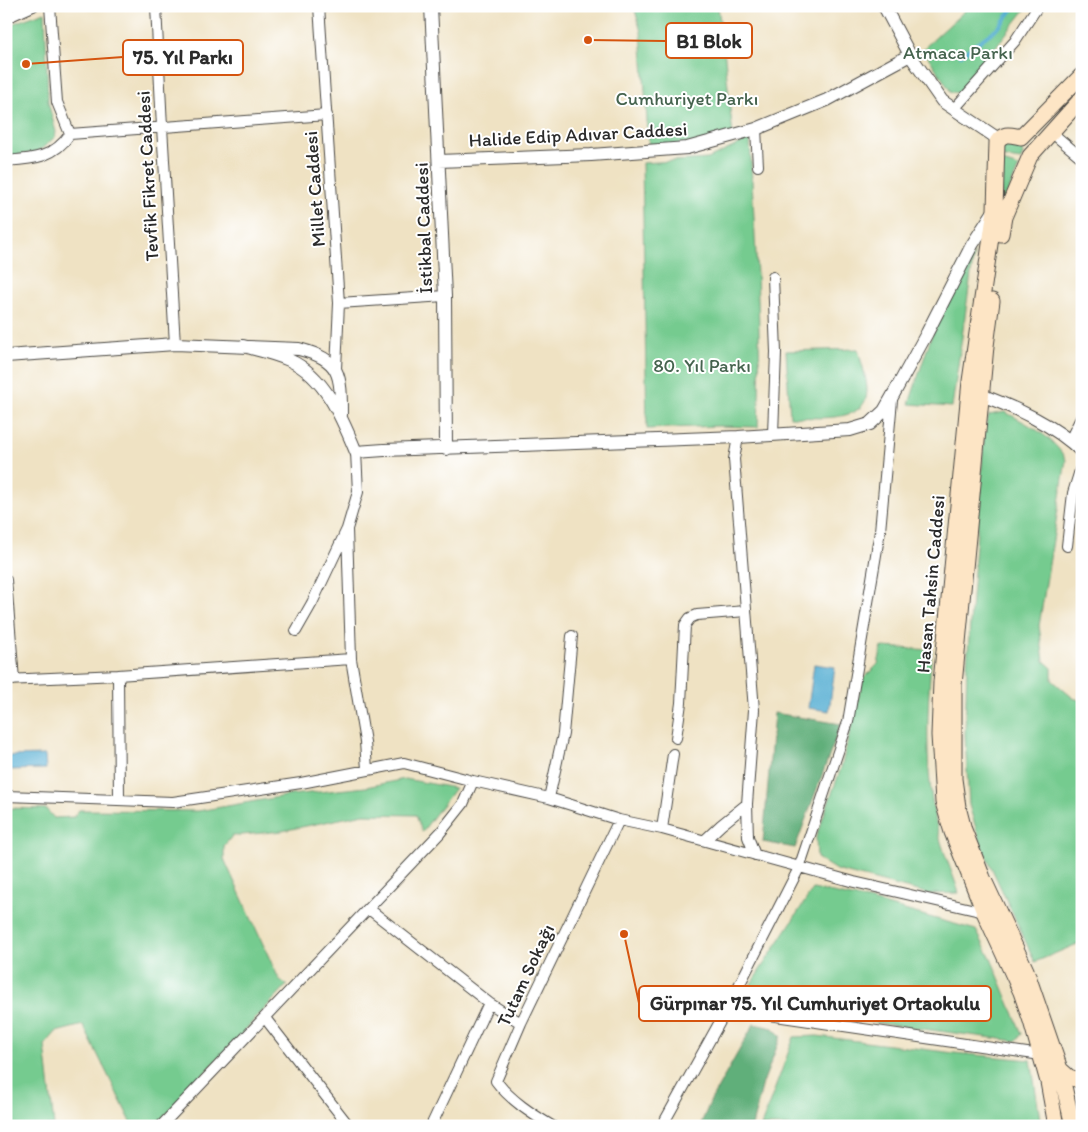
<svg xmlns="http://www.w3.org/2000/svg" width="1088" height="1132" font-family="Itim,sans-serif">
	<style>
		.green { fill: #75cb8f; stroke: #507b5d }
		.forest { fill: #60af7a; stroke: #466d52 }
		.water { fill: #56afd3; stroke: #406d7f }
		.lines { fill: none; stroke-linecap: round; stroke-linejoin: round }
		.stream { stroke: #56afd3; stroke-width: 4 }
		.minor-casing { stroke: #484642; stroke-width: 12 }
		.tertiary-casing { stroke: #484642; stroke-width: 14 }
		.secondary-casing { stroke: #484642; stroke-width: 17 }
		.minor { stroke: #fff; stroke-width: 10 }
		.tertiary { stroke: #fff; stroke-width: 12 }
		.secondary { stroke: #fde5c5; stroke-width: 15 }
		.labels { text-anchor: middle; stroke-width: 4; stroke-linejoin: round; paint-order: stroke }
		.park-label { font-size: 19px; fill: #45634e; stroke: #fff }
		.street-label { font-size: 19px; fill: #2b2b2b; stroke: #fff }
		.leader { fill: none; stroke: #d5540f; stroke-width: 2 }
		.callout-dot { fill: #d5540f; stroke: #fff; stroke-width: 2 }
		.callout { fill: #fff; stroke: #d5540f; stroke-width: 2 }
		.callout-label { font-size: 20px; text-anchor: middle; font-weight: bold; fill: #2b2b2b }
	</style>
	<rect width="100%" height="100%" fill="#fff"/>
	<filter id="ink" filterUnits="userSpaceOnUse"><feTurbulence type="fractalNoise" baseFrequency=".02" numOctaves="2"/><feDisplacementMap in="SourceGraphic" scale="10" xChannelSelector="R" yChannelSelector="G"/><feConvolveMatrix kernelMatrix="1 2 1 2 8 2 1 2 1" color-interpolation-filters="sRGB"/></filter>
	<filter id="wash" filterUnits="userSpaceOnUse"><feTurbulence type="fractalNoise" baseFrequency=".0096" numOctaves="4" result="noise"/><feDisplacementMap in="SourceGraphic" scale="20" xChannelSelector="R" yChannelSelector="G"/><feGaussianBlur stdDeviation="1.12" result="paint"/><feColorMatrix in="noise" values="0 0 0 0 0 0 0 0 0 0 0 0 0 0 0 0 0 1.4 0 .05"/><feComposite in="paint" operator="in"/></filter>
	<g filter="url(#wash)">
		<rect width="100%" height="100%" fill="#efe2c3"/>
		<!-- green -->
		<path class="green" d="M634 6H718L725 58 733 136 649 151 641 32Z
			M970 6H1028L959 93 951 92 923 49Z
			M45 12 48 102 56 132 55 137 38 152 6 157V26Z
			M750 139C754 235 763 331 758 427L718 426 647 429 642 163 708 159Z
			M1002 142H1016L1021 148 1023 154 1021 160 999 157Z
			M999 161 1019 167 1003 203 997 172Z
			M974 253 952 407 909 404 932 334Z
			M858 349C861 362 867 378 867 391 867 425 811 417 790 417L786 351Z
			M1005 412C1028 424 1054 437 1066 460L1039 626 1044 661 1052 668V680L1073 698 1082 701V736L1078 737 1082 856V942L1035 962 981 845 969 805 965 735 967 664 985 426 989 415Z
			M882 647 932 650C927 709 924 769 937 827 942 850 952 871 959 893L930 894 906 888 836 870 817 858 816 837 841 768 863 679 878 664Z
			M405 779 455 788 422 832 416 815 364 814 282 831 232 836 224 846V859L279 979 287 985 155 1126H133L83 1025 56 1032 45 1045 54 1126H6V808L46 809 54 818 74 817 79 810 198 811 291 795 366 787Z
			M813 889 872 901 976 930 992 961 1022 1034 1016 1041 776 1010 748 1003 743 996Z
			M817 1036 954 1053 1031 1060 1041 1126H761L794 1037Z"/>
		<!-- forest -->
		<path class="forest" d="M774 713 841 724 795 848 763 842Z
			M754 1024 773 1028 781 1036 763 1083 752 1126H700L711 1100Z"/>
		<!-- water -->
		<path class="water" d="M814 664 835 667 829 711 808 708Z
			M45 755 46 769 8 770 7 756Z"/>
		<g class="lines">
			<!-- stream -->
			<path class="stream" d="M961 55 999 27 1015 6"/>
		</g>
	</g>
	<g filter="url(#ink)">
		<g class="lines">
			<!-- minor casing -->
			<g class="minor-casing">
				<path id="minor" d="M50 6 57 102 70 134
					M156 6 162 127 175 344
					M319 6 339 303 336 369
					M6 18 33 6
					M954 109 1015 41 1038 6
					M756 129 758 166
					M1051 132 1082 158
					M6 161C33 159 54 158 70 134L327 115
					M339 303 445 296
					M773 434 776 352 773 277
					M738 437 734 459 754 710 747 804 748 837 755 855
					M1070 440 1082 416
					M347 529 351 659 365 742 367 769
					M1067 546 1073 493 1082 464
					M6 580 14 680
					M296 631 312 603 347 529 358 492 356 452
					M118 675 119 799
					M6 680 118 675 351 659
					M676 738 681 703 685 625 690 618 697 615 746 611
					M6 796 173 802 301 783 404 763 473 781 549 798 619 820 662 829 854 882 984 912
					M549 798 563 734 572 636
					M662 829 673 754
					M705 840 721 825 747 804
					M369 909 489 1003 521 1023
					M727 1009 1041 1055
					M265 1018 349 1126
					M161 1126 440 833 463 804 473 781
					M431 1126 489 1003
					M552 1126C532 1114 510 1100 496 1081L521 1023 619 820
					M662 1126 727 1009 799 868 848 722 880 531 892 400"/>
			</g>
			<!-- tertiary casing -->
			<g class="tertiary-casing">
				<path id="tertiary" d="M431 6 445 296 446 449
					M884 6 910 55 942 101 994 136 997 142
					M439 161 591 155 687 148 756 129 827 100 910 55
					M243 346C258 350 274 353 289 360 325 376 342 418 356 452L384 450 738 437 850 430 870 424 884 411 892 397 927 333 972 245 994 211
					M6 356 175 344 299 349C341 360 341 374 341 415
					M981 395C1016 408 1055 425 1082 452"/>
			</g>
			<!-- secondary casing -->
			<g class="secondary-casing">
				<path id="secondary" d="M1001 234 1004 217 1030 156 1082 98
					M992 301 986 346 954 685V779L958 807 964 830 983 878 1026 970 1060 1069 1073 1126
					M1060 1069 1069 1077 1082 1081
					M1056 1126 1048 1082 1031 1021 1021 992 984 912 952 832 943 802 941 768 939 735 941 682 970 381 995 210 997 142C1004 132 1010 135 1021 137L1082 75"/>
			</g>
			<!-- minor -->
			<use href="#minor" class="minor"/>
			<!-- tertiary -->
			<use href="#tertiary" class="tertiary"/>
			<!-- secondary -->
			<use href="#secondary" class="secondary"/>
		</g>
	</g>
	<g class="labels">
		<!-- park labels -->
		<g class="park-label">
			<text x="958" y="59">Atmaca Parkı</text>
			<text x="687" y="105">Cumhuriyet Parkı</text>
			<text x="702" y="372">80. Yıl Parkı</text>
		</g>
		<!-- street labels -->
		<g class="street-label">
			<text transform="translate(578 134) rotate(-3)" y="7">Halide Edip Adıvar Caddesi</text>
			<text transform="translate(147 176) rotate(-93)" y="7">Tevfik Fikret Caddesi</text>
			<text transform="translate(314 189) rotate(-94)" y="7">Millet Caddesi</text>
			<text transform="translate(423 228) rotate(-92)" y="7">İstikbal Caddesi</text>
			<text transform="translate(930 584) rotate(-85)" y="7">Hasan Tahsin Caddesi</text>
			<text transform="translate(525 975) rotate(-65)" y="7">Tutam Sokağı</text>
		</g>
	</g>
	<!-- callouts -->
	<path class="leader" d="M588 40L666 41M26 64L123 57M624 934L639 1003"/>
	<g class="callout-dot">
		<circle cx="588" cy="40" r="5"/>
		<circle cx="26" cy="64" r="5"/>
		<circle cx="624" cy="934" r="5"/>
	</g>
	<g class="callout">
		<rect x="666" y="23" width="86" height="35" rx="5"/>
		<rect x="123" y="40" width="120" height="35" rx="5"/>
		<rect x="639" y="986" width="352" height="35" rx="5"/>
	</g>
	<g class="callout-label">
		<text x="709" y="48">B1 Blok</text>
		<text x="183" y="64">75. Yıl Parkı</text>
		<text x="815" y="1010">Gürpınar 75. Yıl Cumhuriyet Ortaokulu</text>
	</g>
	<!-- margin -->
	<rect width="1088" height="1132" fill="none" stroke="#fff" stroke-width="25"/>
</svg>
